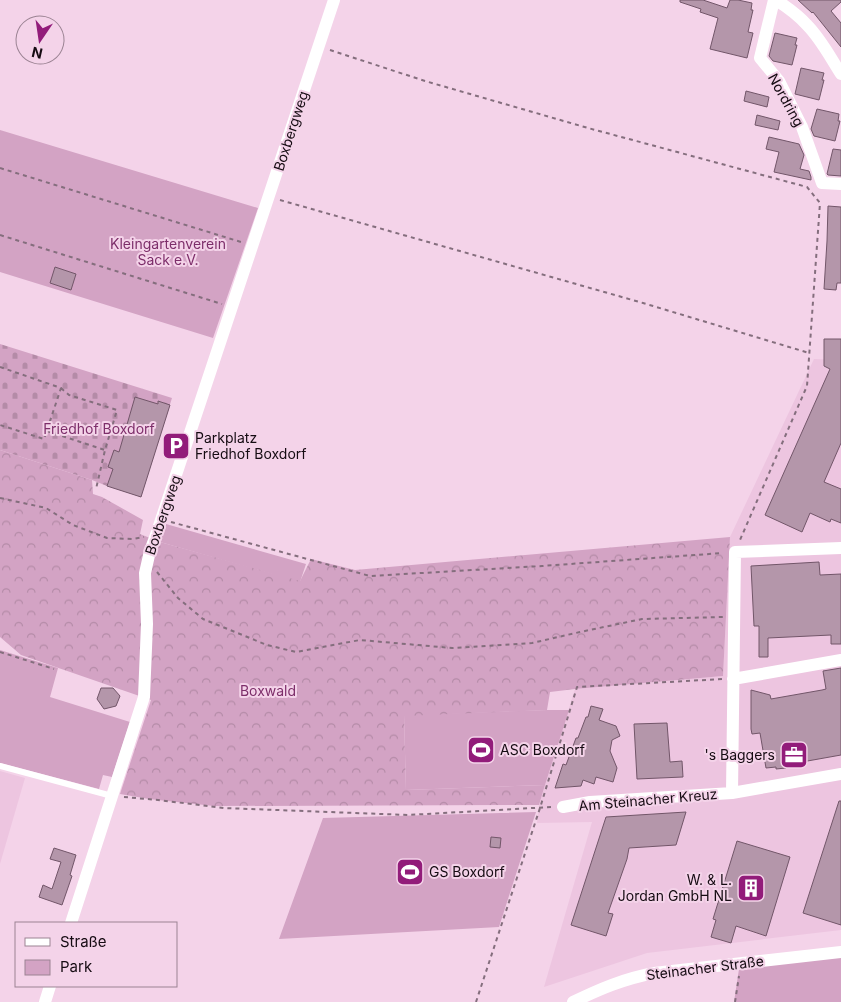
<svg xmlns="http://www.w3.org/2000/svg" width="841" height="1002" font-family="Inter,sans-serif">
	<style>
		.built { fill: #edc5e0 }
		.green { fill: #d3a3c4 }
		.forest { fill: url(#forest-crowns) }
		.cemetery { fill: url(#cemetery-stones) }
		.building { fill: #b496aa; stroke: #725669 }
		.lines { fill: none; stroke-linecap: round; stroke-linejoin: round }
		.path { stroke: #846e7d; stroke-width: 2; stroke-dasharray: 4 4; stroke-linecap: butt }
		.service { stroke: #fff; stroke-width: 6 }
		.minor { stroke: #fff; stroke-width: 12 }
		.labels { text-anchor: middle; stroke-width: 4; stroke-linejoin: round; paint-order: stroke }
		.street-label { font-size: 14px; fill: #150b12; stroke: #f4d3e9 }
		.park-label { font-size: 14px; fill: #7d2e6a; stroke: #f4d3e9 }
		.poi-label { font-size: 14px; fill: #150b12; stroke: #f4d3e9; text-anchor: start }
	</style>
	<defs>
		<pattern id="forest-crowns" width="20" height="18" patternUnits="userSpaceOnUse" patternTransform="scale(1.25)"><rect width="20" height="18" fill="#d3a3c4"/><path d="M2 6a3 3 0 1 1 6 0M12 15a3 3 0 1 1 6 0" fill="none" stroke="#b48ba7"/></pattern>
		<pattern id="cemetery-stones" width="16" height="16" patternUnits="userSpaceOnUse" patternTransform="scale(1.25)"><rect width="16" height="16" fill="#d3a3c4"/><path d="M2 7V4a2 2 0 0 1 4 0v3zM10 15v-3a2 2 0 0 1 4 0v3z" fill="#b48ba7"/></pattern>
	</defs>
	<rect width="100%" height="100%" fill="#f4d3e9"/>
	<!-- built -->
	<path class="built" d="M814 359 841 360V930L647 953 544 987 592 822 537 823 539 805 575 689 723 676 730 537Z
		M0 771 25 778 0 864Z"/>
	<!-- green -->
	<path class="green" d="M0 130 258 208 213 338 0 272Z
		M166 524 306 564 300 582 160 542Z
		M0 650 58 668 50 697 130 722 112 777 103 775 99 789 0 763Z
		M547 710H569L545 785 406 790 404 715Z
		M536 812 499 927 279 939 323 818Z
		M841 957V1002H734L739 969Z"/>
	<!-- forest -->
	<path class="forest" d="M0 450 92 480 93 494 102 497 143 520 140 534 160 542 300 581 311 559 355 570 730 537 723 676 575 689 550 692 547 710 404 716 406 790 545 785 539 805 214 806 149 799 120 794 151 700 21 655 0 637Z"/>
	<!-- cemetery -->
	<path class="cemetery" d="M0 344 172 398 141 497 107 486 92 480 0 450Z"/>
	<!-- building -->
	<path class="building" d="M680 0H703L727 8 730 0H738L752 3 751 10H753L748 32 753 33 747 58 710 49 718 18 700 12 701 9 680 2Z
		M798 0H841V2L831 11 841 23V47L813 12 812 13Z
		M775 33 797 38 795 45H797L792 65 773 61 769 56Z
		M801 68 824 73 822 80H824L819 100 795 94Z
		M746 91 769 97 767 107 744 101Z
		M817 109 839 114 838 121H840L835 141 814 136 811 129Z
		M757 115 780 121 778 130 755 125Z
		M769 137 799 144 804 155 800 169 809 171 811 177V180L774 172 779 152 766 149Z
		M833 149 841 150V176L828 175 827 174Z
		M828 206 841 207V283H837L836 290 824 289 827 241Z
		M55 267 76 274 71 290 50 283Z
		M824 339H841V443L824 482 841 489V523L831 519 830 522 810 513 802 532 765 515 830 369 824 366Z
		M135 397 158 404V401L170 405 141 497 107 486 113 469 108 467 114 450 119 452Z
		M819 562 820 575 841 574V644H831V635L768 638V657H759V626H754L751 566Z
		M841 668V755L785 765 786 768 776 769V767L766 768 760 733 752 734 751 729V690L770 695 771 699 822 690 826 689 823 671Z
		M101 688H113L120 696 116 706 104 709 97 699Z
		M591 706 603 709 599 720 616 726 620 736 612 740 610 751 617 768 613 782 596 777 594 784 583 780 581 786 555 788 563 764 566 765 576 738H578L586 717H588Z
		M667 723 670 762 682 761 683 777 637 779 634 724Z
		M839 801H841V925L803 913Z
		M686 812 676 845 629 848 627 859 608 913 613 914 606 936 571 925 606 817Z
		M491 837 501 838 500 848 490 847Z
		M737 841 790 857 766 936 736 926 731 943 711 937 716 920 713 919Z
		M54 848 76 855 70 875 72 876 62 905 39 897 43 885 52 889 61 862 50 859Z"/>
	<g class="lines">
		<!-- path -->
		<path class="path" d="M330 50 425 81 588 128 807 187 820 203 807 386 740 540
			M0 168 241 242
			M280 200 643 303 809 353
			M0 235 222 304
			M0 367 61 388 44 439 0 425
			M61 388 69 395 117 410 105 450 96 489
			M47 431 105 450
			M0 498 46 508 73 525 107 538 132 539 144 537
			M171 522 370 576 542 566 723 553
			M157 572 178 598 203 619 267 645 296 652 360 640 452 648 532 643 580 632 642 619 723 617
			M0 652 54 669
			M124 797 158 800 224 808 408 815 551 807
			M476 1002 540 808 577 687 723 679
			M735 1002 739 976"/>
		<!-- service -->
		<path class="service" d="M0 766 112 796"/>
		<!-- minor -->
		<path class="minor" d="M774 0 760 58 779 81 802 127 822 183 841 184
			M776 0C787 7 798 15 807 25 821 39 830 57 841 74
			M841 548 735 552 732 793 841 774
			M733 679 841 660
			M563 807 590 802 732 793
			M71 923 144 697 147 624 145 573 150 551 157 532 334 0
			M45 1002 50 986
			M573 1002C600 989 623 979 654 973L841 952"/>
	</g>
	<!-- icons -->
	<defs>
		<g id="parking-square" transform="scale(1.4375)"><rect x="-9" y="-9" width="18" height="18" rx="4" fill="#921c7a" stroke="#f4d3e9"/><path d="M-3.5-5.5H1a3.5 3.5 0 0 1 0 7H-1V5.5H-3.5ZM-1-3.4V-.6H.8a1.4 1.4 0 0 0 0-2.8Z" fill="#fff"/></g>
		<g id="stadium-square" transform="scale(1.4375)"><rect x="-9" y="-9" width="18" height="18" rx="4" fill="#921c7a" stroke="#f4d3e9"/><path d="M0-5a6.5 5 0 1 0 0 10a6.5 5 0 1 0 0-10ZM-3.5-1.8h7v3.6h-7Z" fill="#fff"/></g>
		<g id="office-square" transform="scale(1.4375)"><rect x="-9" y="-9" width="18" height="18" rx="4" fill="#921c7a" stroke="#f4d3e9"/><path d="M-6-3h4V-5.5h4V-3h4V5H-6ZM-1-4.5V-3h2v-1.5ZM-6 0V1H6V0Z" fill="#fff"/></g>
		<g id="building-square" transform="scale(1.4375)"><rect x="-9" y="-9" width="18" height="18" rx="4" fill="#921c7a" stroke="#f4d3e9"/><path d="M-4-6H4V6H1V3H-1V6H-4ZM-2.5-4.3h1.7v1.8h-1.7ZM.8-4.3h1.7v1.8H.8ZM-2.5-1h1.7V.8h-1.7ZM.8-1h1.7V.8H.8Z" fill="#fff"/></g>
	</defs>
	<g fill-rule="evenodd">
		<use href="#parking-square" x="176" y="446"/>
		<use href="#stadium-square" x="481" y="750"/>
		<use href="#office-square" x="794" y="755"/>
		<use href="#stadium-square" x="410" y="872"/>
		<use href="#building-square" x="751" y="888"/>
	</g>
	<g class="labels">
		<!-- street labels -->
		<g class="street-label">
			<text transform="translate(786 100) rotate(61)" y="5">Nordring</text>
			<text transform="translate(291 131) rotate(-72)" y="5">Boxbergweg</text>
			<text transform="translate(163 515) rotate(-71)" y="5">Boxbergweg</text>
			<text transform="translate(648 800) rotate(-5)" y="5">Am Steinacher Kreuz</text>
			<text transform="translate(705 968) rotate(-7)" y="5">Steinacher Straße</text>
		</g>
		<!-- park labels -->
		<g class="park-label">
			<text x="168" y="249">Kleingartenverein<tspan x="168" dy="16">Sack e.V.</tspan></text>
			<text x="99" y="434">Friedhof Boxdorf</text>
			<text x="268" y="696">Boxwald</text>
		</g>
		<!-- poi labels -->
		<g class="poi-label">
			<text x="195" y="443">Parkplatz<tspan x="195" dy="16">Friedhof Boxdorf</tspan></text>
			<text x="500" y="755">ASC Boxdorf</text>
			<text x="775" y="760" text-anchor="end">'s Baggers</text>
			<text x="429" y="877">GS Boxdorf</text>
			<text x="732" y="885" text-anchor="end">W. &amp; L.<tspan x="732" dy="16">Jordan GmbH NL</tspan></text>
		</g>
	</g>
	<!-- legend -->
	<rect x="15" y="922" width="162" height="65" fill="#f4d3e9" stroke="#9b8393"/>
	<rect x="25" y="938" width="25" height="8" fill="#ffffff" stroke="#9b8393"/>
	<text x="60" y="947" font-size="15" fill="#150b12">Straße</text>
	<rect x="25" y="960" width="25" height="15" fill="#d3a3c4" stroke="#9b8393"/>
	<text x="60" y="972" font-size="15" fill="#150b12">Park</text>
	<!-- north arrow -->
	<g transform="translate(40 40) rotate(193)"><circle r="24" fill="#f4d3e9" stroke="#9b8393"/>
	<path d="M0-4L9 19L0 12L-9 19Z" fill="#921c7a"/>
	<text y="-8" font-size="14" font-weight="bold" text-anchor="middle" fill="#150b12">N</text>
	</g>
</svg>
